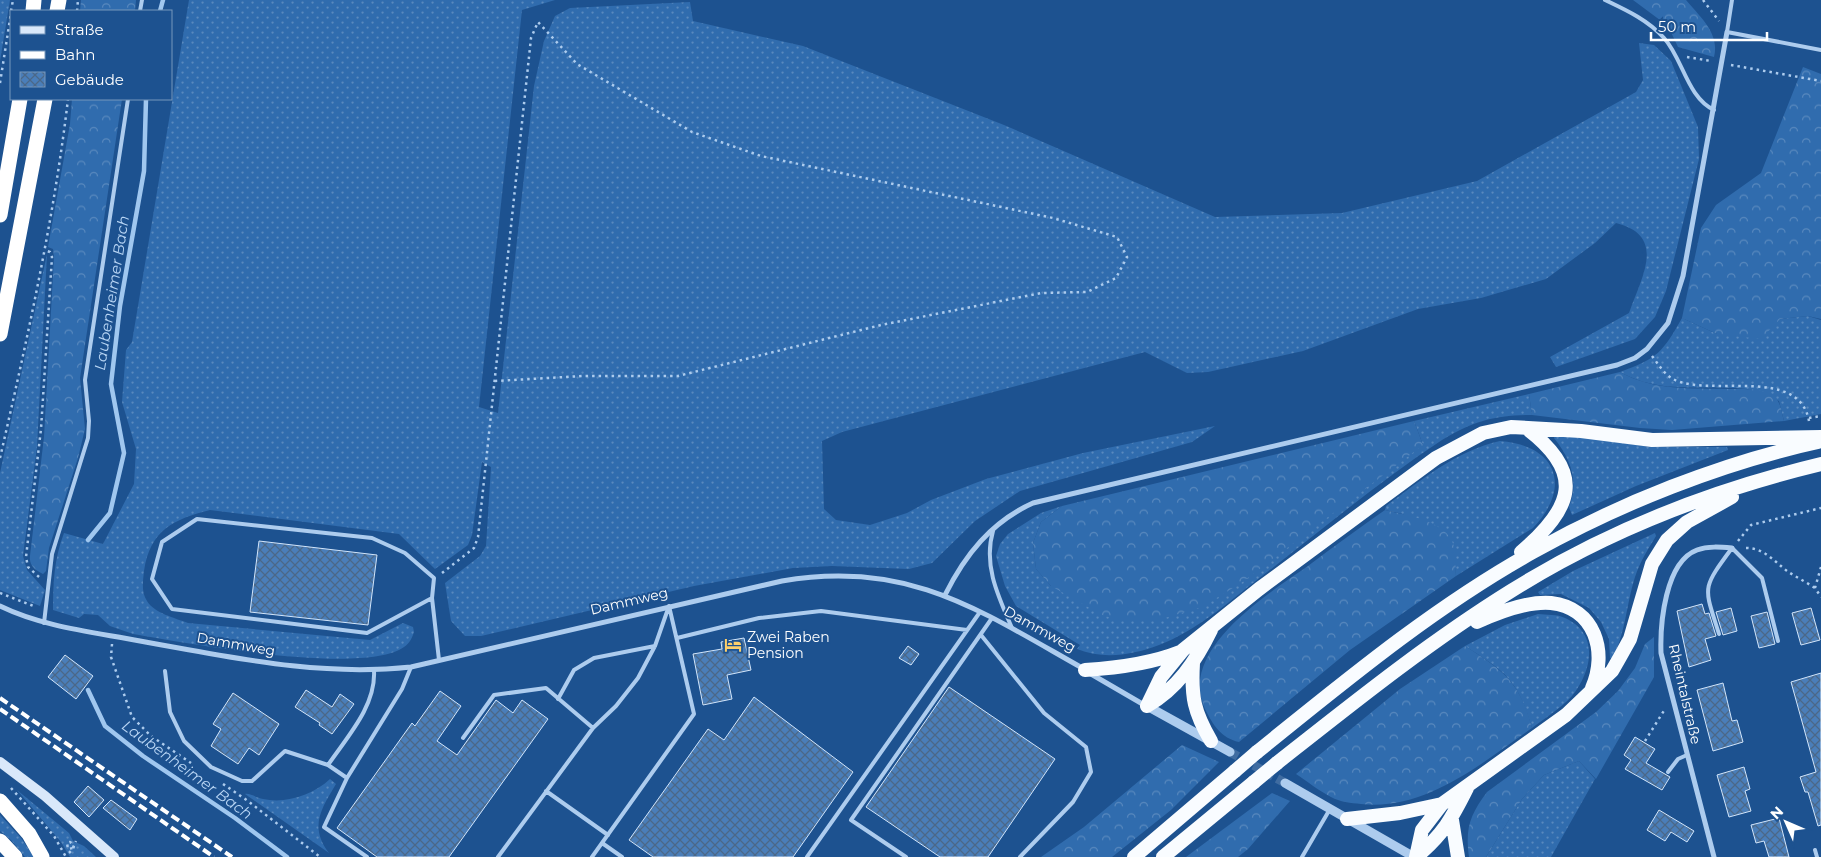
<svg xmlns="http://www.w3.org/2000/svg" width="1821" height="857" font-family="Montserrat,sans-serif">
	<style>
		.grass { fill: url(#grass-dots) }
		.forest { fill: url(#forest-crowns) }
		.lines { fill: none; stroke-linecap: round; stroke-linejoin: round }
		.stream { stroke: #a0c7ef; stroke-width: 4.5 }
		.building { fill: url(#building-cross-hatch); stroke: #d2e5fa }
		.tertiary-tunnel { stroke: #3f6ca1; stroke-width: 9; stroke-dasharray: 9 4.5; stroke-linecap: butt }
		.path { stroke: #adccee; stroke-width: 2.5; stroke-dasharray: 2.5 4; stroke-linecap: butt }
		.service { stroke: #adccee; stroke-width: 4 }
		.minor { stroke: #adccee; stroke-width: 5 }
		.tertiary { stroke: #adccee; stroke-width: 9 }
		.secondary { stroke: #d9e8fa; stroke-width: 10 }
		.trunk { stroke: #f9fcff; stroke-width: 14 }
		.motorway { stroke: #fff; stroke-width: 15 }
		.rail { stroke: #fff; stroke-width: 4; stroke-dasharray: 9 4; stroke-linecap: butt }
		.path-bridge { stroke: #adccee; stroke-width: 2.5; stroke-dasharray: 2.5 4; stroke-linecap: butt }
		.trunk-bridge { stroke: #f9fcff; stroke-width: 14 }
		.labels { text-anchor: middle; stroke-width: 4; stroke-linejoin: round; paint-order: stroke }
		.street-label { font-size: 14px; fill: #fff; stroke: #1d5290 }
		.poi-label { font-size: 14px; fill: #fff; stroke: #1d5290; text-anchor: start }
		.water-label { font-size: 15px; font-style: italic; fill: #b9d6f5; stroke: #1d5290 }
	</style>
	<defs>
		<pattern id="grass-dots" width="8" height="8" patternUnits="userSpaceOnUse" patternTransform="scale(1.25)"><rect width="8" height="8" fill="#306cae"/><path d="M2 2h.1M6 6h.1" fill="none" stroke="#5989be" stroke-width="1.8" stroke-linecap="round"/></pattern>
		<pattern id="forest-crowns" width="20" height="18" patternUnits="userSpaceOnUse" patternTransform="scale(1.25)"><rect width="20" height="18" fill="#306cae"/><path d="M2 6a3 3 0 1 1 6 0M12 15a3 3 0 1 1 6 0" fill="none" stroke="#5989be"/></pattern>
		<pattern id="building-cross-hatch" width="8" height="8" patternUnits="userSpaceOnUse" patternTransform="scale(1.25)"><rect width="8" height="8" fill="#4a7eb9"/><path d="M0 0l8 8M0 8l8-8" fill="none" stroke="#4b6888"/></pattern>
	</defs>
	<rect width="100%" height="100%" fill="#1d5290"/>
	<!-- grass -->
	<path class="grass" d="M0 0H10L0 61Z
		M189 0H555L522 10 479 407 498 413 534 86 544 41 555 16 570 8 690 2 693 21 803 46 1004 125 1215 217 1342 213 1477 181 1636 92 1643 80 1639 43 1654 45 1671 61 1698 127 1699 159 1666 291 1655 317 1635 339 1556 367 1550 357 1629 313C1641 278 1668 236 1616 223L1595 243 1546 279 1481 298 1418 309 1303 351 1208 372 1187 373 1145 352 842 432 822 441 824 509 836 520 870 525 907 513 931 500 986 479 1083 453 1215 426 1192 442 1020 491 975 521 932 563 909 569 832 566 793 568 694 586 481 636H465L451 621 445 583 480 556 486 546 491 467 482 462 472 535 468 545 435 569 399 534 210 510C174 519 150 530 144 571 143 581 141 592 147 601 154 613 175 618 188 623L370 640 403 623 413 627 414 632C412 638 410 643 404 647 363 676 186 643 133 634L110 626 98 615 84 614 79 618 53 610C53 583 54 559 64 533L103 544 134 484 136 449 122 402 126 350 132 342Z
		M47 254 37 447 23 556 27 570 45 590 40 606 0 590V473Z
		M1808 316 1821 320V414L1784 421 1779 401C1769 397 1758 390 1747 389 1703 384 1661 395 1620 372 1657 359 1663 352 1682 318L1717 334 1779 319Z
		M1529 394 1532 415C1495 415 1474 421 1442 440 1378 482 1318 533 1257 580 1226 604 1196 631 1159 645 1132 655 1104 660 1077 649L1080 645 1016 606 1005 586 996 556 1000 544 1008 534 1041 513 1062 506 1041 522 1033 543 1036 569 1051 586 1423 445 1414 421Z
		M1556 433 1650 447H1727L1728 450 1636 486 1572 515 1569 507C1579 482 1571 459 1554 438Z
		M1500 441C1556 445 1573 486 1533 528L1456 576 1455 566 1403 514 1385 510 1386 506C1421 480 1456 451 1500 441Z
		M1655 533 1656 536C1648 549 1640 562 1635 577 1626 605 1626 633 1612 659L1610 658 1609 639 1601 622 1589 608 1561 594 1540 595 1538 592 1573 571Z
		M1538 614C1546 615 1557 614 1565 618 1600 634 1592 671 1572 696 1561 708 1545 718 1532 728 1517 679 1507 673 1465 646L1505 625Z
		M1579 761 1595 779 1551 857H1486L1522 799 1544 775Z
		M330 779 336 784C321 809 309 827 329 853L245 794C250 793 257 798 263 799 286 804 313 795 330 779Z
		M17 790 69 833 73 841 84 846 96 857H70L61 842Z
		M0 815 21 838 34 857H25L11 840 0 831Z"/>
	<!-- forest -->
	<path class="forest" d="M81 0H136L135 11H80Z
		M1633 0H1686C1700 17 1720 33 1714 57L1678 47 1668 26Z
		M1803 67 1821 74V319L1808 316 1780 319 1761 339 1717 334 1682 318 1701 228 1716 205 1761 173Z
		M72 99H122L80 378 85 429 78 458 49 548 46 571 43 574C35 570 29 566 30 556L44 437 54 257 53 249 48 247 70 124Z
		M1620 372C1654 391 1691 388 1729 389 1742 389 1757 388 1768 393 1781 398 1781 410 1784 421L1672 430 1640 428 1532 415 1529 394Z
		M1414 421 1423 445 1241 583 1202 607 1158 620H1119L1102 615 1051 586 1036 569 1033 543 1041 522 1062 506Z
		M1385 510C1405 515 1442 520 1452 541 1457 552 1455 564 1456 576L1350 650 1239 742C1221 738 1213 725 1205 709 1177 650 1268 594 1308 566 1333 547 1359 528 1385 510Z
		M1654 637V677L1596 779 1579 761 1544 775 1522 799 1486 857H1469C1465 828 1470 815 1487 792L1596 712 1618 691 1635 668 1645 644Z
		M1465 646C1504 671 1520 682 1532 728 1482 763 1426 811 1361 804 1351 803 1340 802 1331 797 1319 791 1307 781 1296 774L1400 689Z
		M1182 745 1219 762 1171 810 1112 857H1041L1084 827Z
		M1272 793 1290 801 1248 849 1238 857H1186Z"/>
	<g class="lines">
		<!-- stream -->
		<path class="stream" d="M160 11 163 0
			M88 540 110 513 124 453 111 384 120 306 144 171 146 99
			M88 690 105 726 143 756 235 818 287 857"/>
	</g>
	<!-- building -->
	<path class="building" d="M259 541 377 555 368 625 250 612Z
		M1702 604 1705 614 1709 613 1716 636 1705 639 1711 660 1689 667 1677 611Z
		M1731 608 1737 631 1723 635 1716 612Z
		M1811 608 1820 640 1801 645 1792 613Z
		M1767 612 1775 644 1759 648 1751 616Z
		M744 638 751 670 727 675 732 699 703 705 693 654 722 649 721 642Z
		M908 646 919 654 911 665 899 658Z
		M65 655 93 676 76 699 48 677Z
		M1821 673V825L1818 826 1808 792H1805L1800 777 1816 772 1791 682Z
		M1723 683 1732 721 1737 720 1743 742 1713 751 1697 690Z
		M949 687 1055 759 988 857H940L866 807Z
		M306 690 332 707 340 694 354 704 332 734 319 725 320 723 295 707Z
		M440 691 461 706 437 741 457 755 496 700 513 713 522 700 548 719 449 857H377L337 828 412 723 415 726Z
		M233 693 279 724 259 755 249 748 238 764 211 746 221 729 213 724Z
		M754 697 853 772 793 857H653L629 840 708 729 724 740Z
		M1635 737 1655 749 1646 763 1670 777 1662 790 1625 769 1631 760 1624 755Z
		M1744 767 1750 789 1745 791 1751 811 1729 817 1717 775Z
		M88 786 104 800 89 817 74 802Z
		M111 800 137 819 130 830 103 808Z
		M1659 810 1694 831 1687 842 1671 832 1665 841 1647 830Z
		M1779 818 1789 857H1769L1764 841 1756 843 1751 825Z"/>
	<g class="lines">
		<!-- tertiary-tunnel -->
		<path class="tertiary-tunnel" d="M1230 752 1285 783"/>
		<!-- path -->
		<path class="path" d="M1703 0 1719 21
			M11 11 13 0
			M77 11 78 0
			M1687 57 1711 61
			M1731 65 1821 81
			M0 83 11 13
			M1652 356C1659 365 1664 374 1673 379 1708 398 1799 365 1809 421
			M1809 418 1821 416
			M0 458C27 340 54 219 68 99
			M1738 541 1751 525 1821 508
			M1746 548C1764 548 1774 561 1787 571 1796 577 1806 582 1815 588
			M1821 567 1815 588 1821 597
			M442 573 474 548 478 537 531 38 538 22 577 64 692 132 761 156 1053 218 1117 237 1127 257 1116 278 1087 292 1041 293 881 325 678 376H582L495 381
			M39 577 28 567 26 557 41 429 52 257 50 252 44 250
			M0 593 36 607
			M112 644 111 657 132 717 151 736 191 763
			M1645 741 1665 709
			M223 784 248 801 320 857
			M11 788 54 836 66 857
			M73 848 76 841"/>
		<!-- service -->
		<path class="service" d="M1605 0C1626 10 1648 20 1664 38 1683 59 1687 97 1714 110
			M1732 0 1727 32 1821 50
			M140 11 142 0
			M993 531C983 565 998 596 1012 628
			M432 598 367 633 172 609 152 579 162 542 197 519 372 538 405 553 434 578 432 598 439 660
			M44 623 52 554 88 438 89 421 85 380 128 99
			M1719 634C1704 586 1701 590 1732 548L1762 578 1778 641
			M981 635 1044 713 1086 747 1091 772 1073 802 1020 857
			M677 638 759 618 821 611 967 630
			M165 671 170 712 184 741 211 767 242 781H252L285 751 328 765C347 737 376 706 374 671
			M558 699 574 670 594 658 655 646
			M463 738 494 695 546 688 593 728
			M328 765 347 778
			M1668 772 1678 759 1687 755
			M546 791 608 835
			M602 843 622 857
			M1815 850 1817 857
			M367 857 324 827 347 778 402 689 411 667
			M498 857 593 728 616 706 638 678 655 646 669 606 694 714 592 857
			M807 857 980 612
			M906 857 851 820 992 618
			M1302 857 1330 809"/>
		<!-- minor -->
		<path class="minor" d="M945 595C965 555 991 522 1033 503L1617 365 1635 358 1647 349 1668 323 1683 276 1727 32
			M0 606C43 627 93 632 140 641 231 657 318 677 411 667L782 581C908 559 979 610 1084 669
			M1091 674 1146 706
			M1714 857 1661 653C1660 624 1665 562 1697 550 1708 546 1720 547 1732 548"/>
		<!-- tertiary -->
		<path class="tertiary" d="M1147 706 1230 752
			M1285 783 1414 857"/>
		<!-- secondary -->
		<path class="secondary" d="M0 762 45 796 114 857"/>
		<!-- trunk -->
		<path class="trunk" d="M1521 552C1573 508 1586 473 1526 428
			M1477 622C1499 612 1527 601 1551 603 1595 608 1608 652 1592 688
			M1193 663C1191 697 1194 712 1211 741
			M1085 670C1117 668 1150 664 1180 652
			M1147 706 1161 677 1183 650 1259 589 1436 458 1483 433 1511 427 1581 431 1652 440 1821 437
			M1147 706C1177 689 1196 661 1211 630
			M1257 752C1345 681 1434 607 1533 552 1619 504 1721 463 1818 442
			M1277 763C1353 703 1429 642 1511 591 1605 532 1713 490 1821 464
			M1347 819 1400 813 1442 804 1566 715 1612 671 1620 657 1630 639 1652 564 1667 540 1687 522 1732 497
			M1452 820 1458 857
			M1134 857 1235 771
			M1163 857 1254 782
			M1416 857C1443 835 1452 818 1467 788
			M1416 857 1422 830 1442 804"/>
		<!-- motorway -->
		<path class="motorway" d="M33 11 34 0
			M57 11 59 0
			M0 215 20 99
			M0 334 45 99
			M0 801 29 834 42 857
			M0 841 15 857"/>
		<!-- rail -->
		<path class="rail" d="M0 698 232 857
			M0 709 214 857"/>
		<!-- path-bridge -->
		<path class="path-bridge" d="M69 853 73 849 74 845 70 842 67 843 68 849 73 848"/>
		<!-- trunk-bridge -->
		<path class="trunk-bridge" d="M1235 771 1257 752
			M1254 782 1277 763"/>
	</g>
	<!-- icons -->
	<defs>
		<g id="hotel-bare" transform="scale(1.35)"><path d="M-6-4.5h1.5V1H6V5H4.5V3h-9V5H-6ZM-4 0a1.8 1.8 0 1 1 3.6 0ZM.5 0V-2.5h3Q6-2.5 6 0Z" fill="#fdcf6b" stroke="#1d5290" stroke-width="2.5" paint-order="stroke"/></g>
	</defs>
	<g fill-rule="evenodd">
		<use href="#hotel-bare" x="733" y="645"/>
	</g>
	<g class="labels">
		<!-- street labels -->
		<g class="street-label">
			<text transform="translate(629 601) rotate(-13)" y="5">Dammweg</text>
			<text transform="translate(1040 629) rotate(29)" y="5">Dammweg</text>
			<text transform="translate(236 644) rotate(10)" y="5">Dammweg</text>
			<text transform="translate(1685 694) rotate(77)" y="5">Rheintalstraße</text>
		</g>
		<!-- poi labels -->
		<g class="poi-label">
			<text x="747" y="642">Zwei Raben<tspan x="747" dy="16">Pension</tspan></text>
		</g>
		<!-- water labels -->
		<g class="water-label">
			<text transform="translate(112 293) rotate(-81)" y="5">Laubenheimer Bach</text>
			<text transform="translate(187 770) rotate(36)" y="5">Laubenheimer Bach</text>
		</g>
	</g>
	<!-- legend -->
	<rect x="10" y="10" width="162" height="90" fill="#1d5290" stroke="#7797bc"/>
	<rect x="20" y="26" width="25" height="8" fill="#d9e8fa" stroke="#7797bc"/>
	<text x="55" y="35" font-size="15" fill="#ffffff">Straße</text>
	<rect x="20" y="51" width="25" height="8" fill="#ffffff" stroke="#7797bc"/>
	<text x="55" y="60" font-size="15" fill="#ffffff">Bahn</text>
	<rect x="20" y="72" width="25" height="15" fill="url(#building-cross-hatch)" stroke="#7797bc"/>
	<text x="55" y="85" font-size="15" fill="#ffffff">Gebäude</text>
	<!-- north arrow -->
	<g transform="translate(1786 822) rotate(315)" stroke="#1d5290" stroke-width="4" paint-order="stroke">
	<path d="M0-4L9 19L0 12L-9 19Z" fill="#ffffff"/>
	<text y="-8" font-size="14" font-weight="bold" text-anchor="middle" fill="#ffffff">N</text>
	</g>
	<!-- scale -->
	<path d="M1651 32v8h116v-8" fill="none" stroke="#ffffff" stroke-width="2.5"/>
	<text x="1658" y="32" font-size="15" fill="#ffffff" stroke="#1d5290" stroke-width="4" paint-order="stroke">50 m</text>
</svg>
